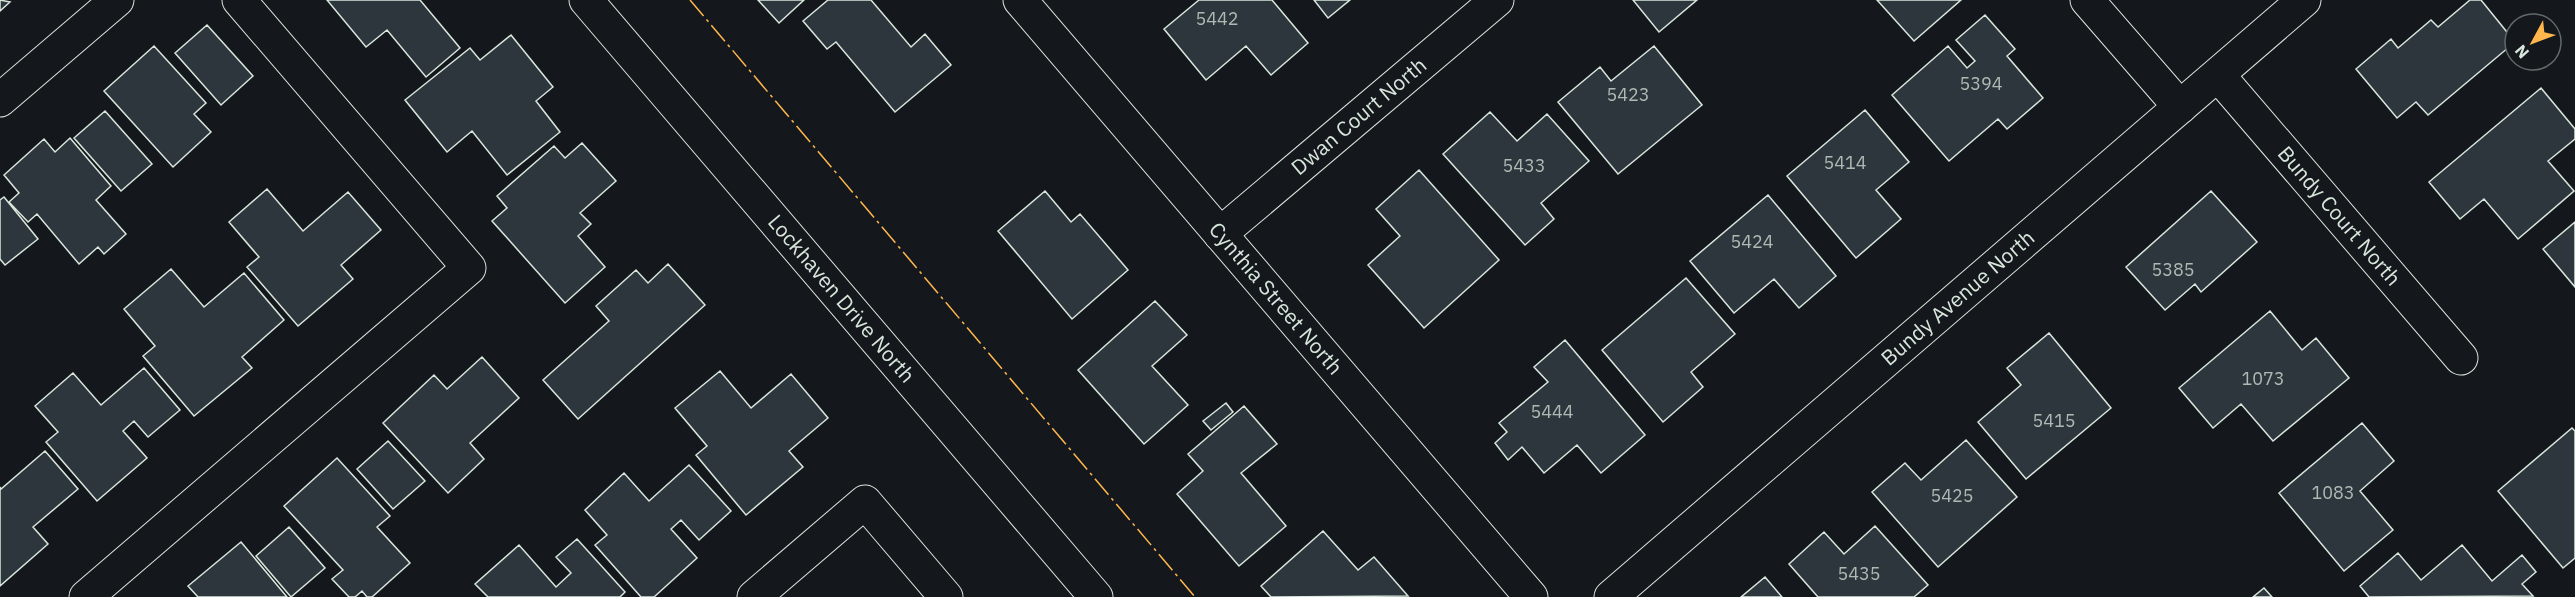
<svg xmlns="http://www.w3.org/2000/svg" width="2575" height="597" font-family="'IBM Plex Sans',sans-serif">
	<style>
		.building { fill: #2c363c; stroke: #d8e6dc; stroke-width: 1.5 }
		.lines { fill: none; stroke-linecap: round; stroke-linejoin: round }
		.minor-casing { stroke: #d8e6dc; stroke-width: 35 }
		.minor { stroke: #14181c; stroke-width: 33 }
		.power { stroke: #ffb74d; stroke-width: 1.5; stroke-dasharray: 21 4.5 3 4.5; stroke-linecap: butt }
		.labels { text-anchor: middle; stroke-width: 4.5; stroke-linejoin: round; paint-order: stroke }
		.number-label { font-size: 18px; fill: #adbab4 }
		.street-label { font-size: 21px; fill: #d8e6dc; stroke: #14181c }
	</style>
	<rect width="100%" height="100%" fill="#14181c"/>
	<!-- building -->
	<path class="building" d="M0 0 10 2 0 11Z
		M327 0H420L460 48 426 77 387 30 366 47Z
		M758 0H804L779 23Z
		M828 0H871L911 47 925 34 951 65 895 112 836 42 827 49 803 21Z
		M1199 0H1272L1308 43 1271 75 1246 46 1206 80 1164 29Z
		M1314 0H1350L1328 18Z
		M1633 0H1697L1659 32Z
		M1877 0H1961L1914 41Z
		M2470 0H2481L2515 42 2428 115 2416 102 2397 118 2356 69 2391 39 2398 48 2431 20 2438 27Z
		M1985 15 2015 49 2007 56 2043 98 2007 129 1998 119 1949 161 1892 95 1948 46 1967 68 1975 61 1956 40Z
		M207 25 253 76 221 105 175 53Z
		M511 35 553 87 536 101 560 132 507 175 472 131 447 152 405 100 470 48 480 60Z
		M154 46 206 103 194 114 211 132 173 167 104 91Z
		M1654 46 1702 105 1618 174 1558 102 1600 67 1611 81Z
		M2541 88 2575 129V139L2548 161 2574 191 2518 239 2484 199 2460 219 2429 182Z
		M1865 110 1909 162 1876 190 1901 219 1856 258 1787 176Z
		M105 111 152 164 121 191 74 138Z
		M1490 112 1517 141 1547 114 1589 161 1541 203 1554 219 1525 245 1443 154Z
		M70 138 111 186 96 200 126 234 104 254 98 247 79 264 37 214 28 222 9 202 19 193 4 175 44 139 55 152Z
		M582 143 616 181 580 213 591 224 578 236 605 267 565 303 492 221 507 208 497 196 554 146 565 158Z
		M1419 170 1499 260 1424 328 1368 265 1400 236 1376 209Z
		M267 189 303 231 348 192 381 230 341 265 353 279 298 326 247 267 259 257 229 222Z
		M1045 191 1071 222 1080 214 1128 270 1072 319 998 231Z
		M2211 191 2257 242 2201 292 2195 284 2165 310 2126 267Z
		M1768 195 1836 276 1799 308 1774 279 1734 313 1690 261Z
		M4 197 38 239 5 265 0 259V200Z
		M2575 222V287L2543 249Z
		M668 264 705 305 578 419 543 380 609 321 596 306 636 270 648 283Z
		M171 269 204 307 244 273 284 320 242 357 252 368 194 416 143 356 155 346 124 309Z
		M1686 278 1735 334 1691 372 1703 387 1663 422 1602 350Z
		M1155 301 1187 335 1152 366 1188 405 1144 444 1078 370Z
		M2270 311 2302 350 2316 338 2349 378 2273 441 2241 404 2213 428 2179 388Z
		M2049 333 2111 408 2026 479 1978 422 2021 385 2007 368Z
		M1565 340 1645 435 1601 473 1577 445 1544 473 1522 447 1508 460 1495 443 1507 432 1499 423 1548 382 1534 367Z
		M482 357 519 398 470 443 484 459 448 493 383 423 434 375 447 389Z
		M144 368 180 410 148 437 134 421 123 431 147 458 97 501 46 442 58 432 35 406 73 373 101 405Z
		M720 371 751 408 791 374 828 418 789 451 803 467 746 515 696 455 707 446 675 408Z
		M1226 403 1233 412 1211 430 1203 421Z
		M1244 406 1277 444 1241 473 1286 526 1239 566 1177 494 1203 471 1188 454Z
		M2362 423 2394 461 2360 491 2393 530 2344 571 2279 493Z
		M2572 428 2575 431V558L2563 568 2498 491Z
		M1966 440 2017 497 1938 567 1872 492 1905 463 1921 480Z
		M388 441 425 481 393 509 357 469Z
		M45 451 78 489 33 527 48 544 0 586V487L1 489Z
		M337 458 390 516 377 527 410 563 372 597H367L362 591 355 597H349L332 579 343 570 284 506Z
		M689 465 731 511 699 540 681 520 671 529 697 558 654 597H641L595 545 607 535 585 510 624 473 649 501Z
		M1875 526 1928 585 1914 597H1818L1789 564 1824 532 1844 554Z
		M289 527 325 568 291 597 256 556Z
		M1323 531 1358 570 1374 557 1408 596 1271 597 1261 586Z
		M577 539 625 592 620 597H488L475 584 519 545 556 587 571 573 556 557Z
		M241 542 287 597H198L188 586Z
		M2462 545 2492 581 2522 555 2536 572 2522 584 2533 596 2369 597 2360 586 2398 553 2421 580Z
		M1765 577 1782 597H1741Z
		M2264 588 2272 597H2253Z"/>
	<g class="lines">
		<!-- minor casing -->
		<g class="minor-casing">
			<g id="minor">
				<path id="s1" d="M586 0 1096 597"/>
				<path id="s2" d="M1020 0 1531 597"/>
				<path d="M2087 0 2180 107"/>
				<path id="s3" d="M2218 75 2461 358"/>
				<path d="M0 100 117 0"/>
				<path id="s4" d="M1220 234 1497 0"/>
				<path d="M86 597 469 268 239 0"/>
				<path d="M754 597 865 502 946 597"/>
				<path id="s5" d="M1611 597 2304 0"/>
			</g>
		</g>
		<!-- minor -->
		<use href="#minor" class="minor"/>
		<!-- power -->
		<path class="power" d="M690 0 1195 597"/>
	</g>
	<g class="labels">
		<!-- number labels -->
		<g class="number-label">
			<text x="1217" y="25">5442</text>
			<text x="1981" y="90">5394</text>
			<text x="1628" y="101">5423</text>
			<text x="1845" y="169">5414</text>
			<text x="1524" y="172">5433</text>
			<text x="1752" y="248">5424</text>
			<text x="2173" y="276">5385</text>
			<text x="2263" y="385">1073</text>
			<text x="1552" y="418">5444</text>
			<text x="2054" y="427">5415</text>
			<text x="2333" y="499">1083</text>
			<text x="1952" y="502">5425</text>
			<text x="1859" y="580">5435</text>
		</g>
		<!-- street labels -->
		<g class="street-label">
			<text dy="7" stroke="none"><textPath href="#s4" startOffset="182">Dwan Court North</textPath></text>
			<text dy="7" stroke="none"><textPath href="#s3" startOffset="186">Bundy Court North</textPath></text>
			<text dy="7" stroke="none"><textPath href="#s1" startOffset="393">Lockhaven Drive North</textPath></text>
			<text dy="7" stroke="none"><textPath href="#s5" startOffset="458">Bundy Avenue North</textPath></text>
			<text dy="7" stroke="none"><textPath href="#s2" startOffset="393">Cynthia Street North</textPath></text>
		</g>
	</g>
	<!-- north arrow -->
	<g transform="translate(2533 42) rotate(229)"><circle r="28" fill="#14181c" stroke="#626a69" stroke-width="1.5"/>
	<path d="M0-4.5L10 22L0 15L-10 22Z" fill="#ffb74d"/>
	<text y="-9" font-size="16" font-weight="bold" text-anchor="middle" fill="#d8e6dc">N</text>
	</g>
</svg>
